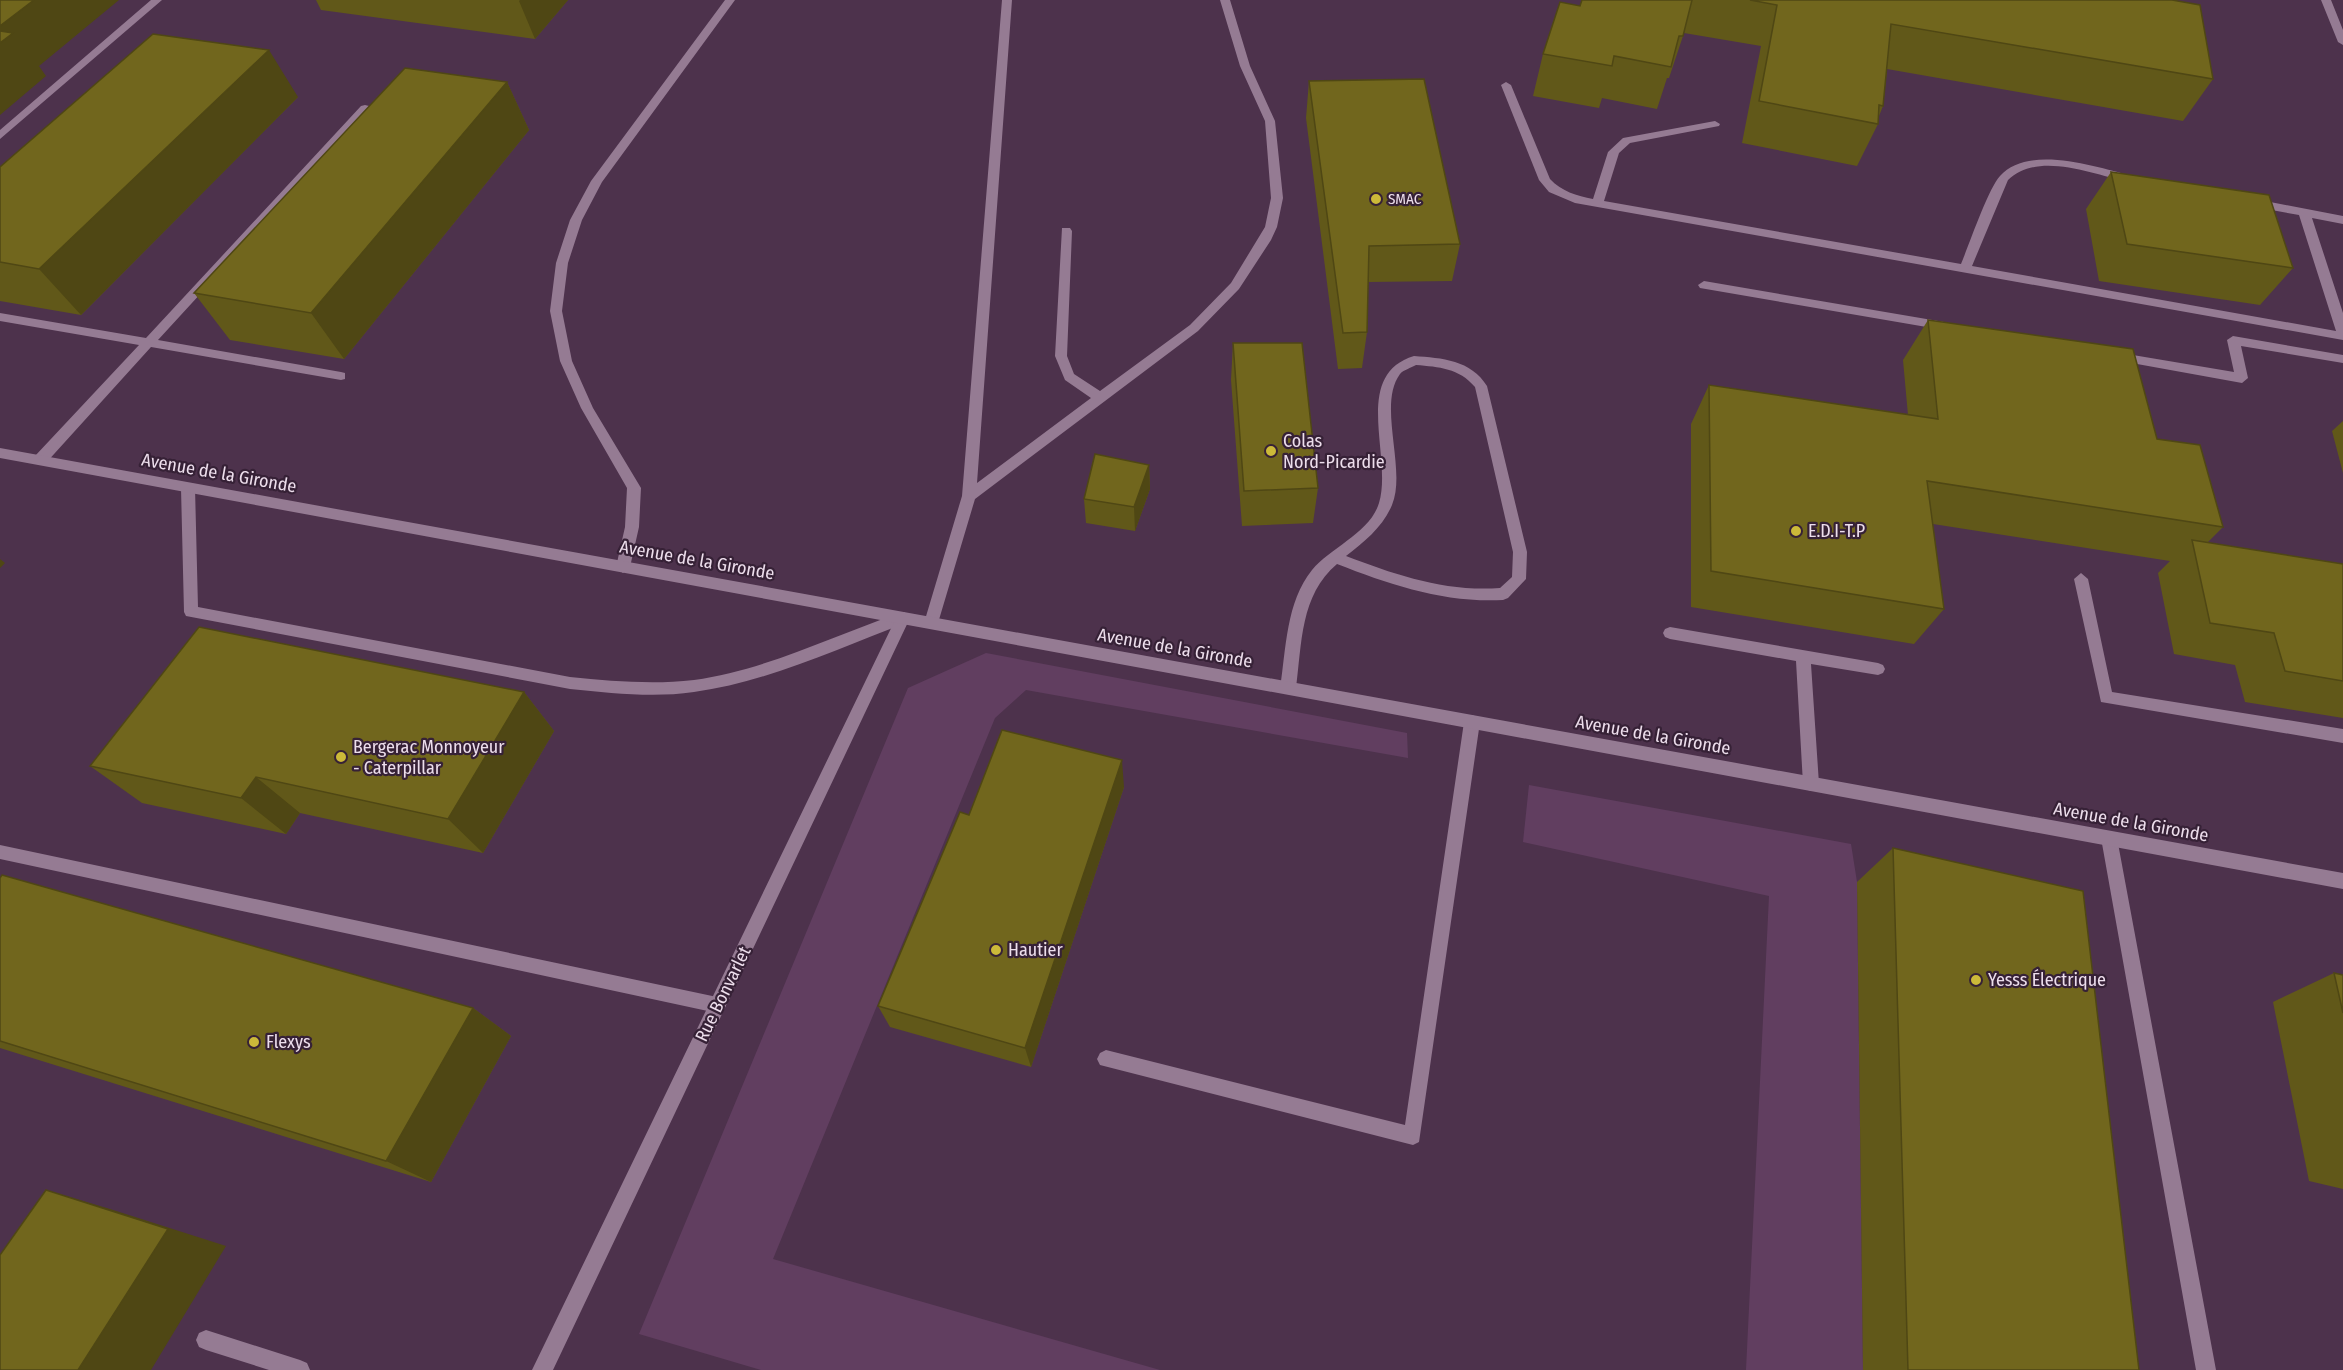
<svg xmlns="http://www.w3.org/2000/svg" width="2343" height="1370" font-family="'Fira Sans Condensed',sans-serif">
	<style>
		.built { fill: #4d324c }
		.green { fill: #613e60 }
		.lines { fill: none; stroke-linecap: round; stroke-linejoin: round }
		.service { fill: #957b93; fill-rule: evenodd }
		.minor { fill: #957b93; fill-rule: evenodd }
		.tertiary { fill: #957b93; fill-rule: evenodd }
		.wall { fill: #615819 }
		.shaded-wall { fill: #4f4714 }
		.building { fill: #71661d; stroke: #4f4714; stroke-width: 1.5 }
		.poi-dot { fill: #ccb939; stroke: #362136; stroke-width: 2 }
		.labels { text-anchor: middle; stroke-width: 4.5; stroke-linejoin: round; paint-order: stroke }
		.far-poi-label { font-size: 15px; fill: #eddeec; stroke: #362136; text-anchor: start }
		.poi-label { font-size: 18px; fill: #eddeec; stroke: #362136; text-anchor: start }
		.street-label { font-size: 18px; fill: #eddeec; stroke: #362136 }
	</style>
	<rect width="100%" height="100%" fill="#412b40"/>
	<!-- built -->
	<path class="built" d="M0 0H2343V1370H0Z"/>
	<!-- green -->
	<path class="green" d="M986 653 1407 733 1408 758 1026 690 995 718 773 1259 1160 1370H761L639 1334 908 688Z
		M1529 785 1851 844 1857 882 1863 1370H1746L1769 896 1523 842Z"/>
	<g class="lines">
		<!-- service -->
		<path class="service" d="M151 0H162L0 139V130Z
			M725 0H735L602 182 582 220 568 263 562 311 572 361 593 408 641 488 639 527 630 567 623 573 616 567 625 527 627 488 581 408 560 361 550 311 556 263 570 220 591 181Z
			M1002 0H1012L977 483 1091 398 1065 380 1055 356 1062 228H1070L1072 231 1067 356 1074 374 1100 391 1190 325 1231 283 1265 227 1271 198 1265 121 1240 66 1220 0H1230L1250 66 1275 121 1283 198 1277 227 1271 240 1239 289 1198 331 975 499 938 623 936 627H926L924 623 962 496Z
			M1506 82 1511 85 1550 179C1561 191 1577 196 1593 199L1608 152 1623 138 1715 121 1720 124 1719 126 1630 143 1619 153 1604 201 1961 264C1969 245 1988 189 2000 176 2028 144 2097 167 2132 176V180L2128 182C2092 174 2038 151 2008 180L1972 266 2336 331 2299 215 2255 207 2249 203 2255 199 2343 216V224L2312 218 2343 313V340L1575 203 1549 192 1539 180 1501 85Z
			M365 105 369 106V110L158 340 341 372 345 373V379L341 380 151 347 45 464H35L33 460 35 456 139 345 0 321V313L146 338 361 106Z
			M1704 281 1944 322 1950 326 1944 330 1700 288 1698 285Z
			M2233 336 2343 355V363L2241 346 2248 378 2242 383 2115 360 2109 356 2115 352 2234 372 2227 340Z
			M1414 356C1442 358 1471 360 1487 386L1527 552 1526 579 1508 598 1503 600C1444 603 1391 585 1337 564 1300 595 1302 644 1296 688L1293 692H1283L1280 688C1286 649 1286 602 1312 570 1331 547 1370 533 1379 503 1393 457 1351 375 1414 356ZM1416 365C1439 367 1459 368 1475 387L1513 552 1512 577 1500 588C1445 592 1396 575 1346 556 1364 542 1383 527 1392 505 1407 469 1377 405 1400 374 1403 370 1411 368 1416 365Z
			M188 483 195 488 198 607 570 677C611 681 652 685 694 680 767 670 834 635 903 612L908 614 910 618 908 622C839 648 768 682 694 692 653 698 611 693 570 689L186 616 184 612 181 488Z
			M2081 573 2088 579 2112 692 2343 729V743L2101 702 2074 579Z
			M1670 627 1878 663 1883 665 1885 669 1883 673 1878 675 1811 664 1819 784 1817 789 1811 791 1805 789 1803 784 1796 661 1670 639 1665 637 1663 633 1665 629Z
			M1472 715 1477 717 1480 722 1419 1142 1413 1145 1100 1065 1097 1059 1100 1053 1106 1050 1405 1125 1464 722 1467 717Z
			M2109 831 2115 833 2117 838 2216 1370H2196L2101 838 2103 833Z
			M0 845 717 997 723 999 726 1005 723 1011 717 1013 0 859Z
			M206 1330 300 1360 307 1363 310 1370H269L206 1350 199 1347 196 1340 199 1333Z"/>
		<!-- minor -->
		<path class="minor" d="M2321 0H2331L2343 30V45L2338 42Z
			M903 612 908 614 910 618 553 1370H532L896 618 898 614Z"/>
		<!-- tertiary -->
		<path class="tertiary" d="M0 448 2343 873V889L0 458Z"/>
	</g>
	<!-- wall -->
	<path class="wall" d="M316 0H568L535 39 321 10Z
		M1582 0H2172L2213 79 2183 121 1887 69 1883 106 1879 116 1878 124 1857 166 1742 143 1761 46 1684 33 1669 78H1667L1657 109 1602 98 1599 108 1533 96 1543 54 1580 6Z
		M1309 81 1460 244 1452 281 1368 282 1367 332 1362 368 1338 369 1306 118Z
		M507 82 529 130 344 359 230 340 194 293Z
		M298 97 81 315 0 301V167Z
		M2111 172 2293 268 2260 305 2099 281 2086 209Z
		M1928 320 2157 439 2223 527 2207 543 2343 564V718L2245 702 2235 665 2174 654 2158 573 2170 561 1933 524 1944 609 1914 644 1691 607V424L1709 385 1908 415 1903 360Z
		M1233 343 1318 488 1313 523 1242 526 1231 380Z
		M2343 421V473L2332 431Z
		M1149 465 1150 489 1135 531 1086 523 1084 499Z
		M524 692 554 731 483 853 300 813 286 834 142 803 90 766Z
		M1124 787 1031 1067 890 1027 878 1006 969 815Z
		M1893 848 2139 1370H1863L1857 882Z
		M0 878 473 1008 511 1036 431 1182 0 1048Z
		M2334 973 2343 1013V1189L2309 1181 2273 1002Z"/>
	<!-- shaded-wall -->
	<path class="shaded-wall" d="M34 0H119L39 66 46 76 0 115V26Z
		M520 0H568L535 39 519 1Z
		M269 50 298 97 81 315 39 269Z
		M507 82 529 130 344 359 311 313Z
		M1149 465 1150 489 1135 531 1134 507Z
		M0 559 5 563 0 568Z
		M524 692 554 731 483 853 448 819Z
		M1122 760 1124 787 1031 1067 1025 1048Z
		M256 777 300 813 286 834 241 798Z
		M473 1008 511 1036 431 1182 386 1161Z
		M46 1190 110 1209 226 1246 151 1370H78Z"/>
	<!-- building -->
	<path class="building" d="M0 0H34L0 26Z
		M1582 0H1692L1683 36H1679L1671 67 1614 56 1612 66 1543 54 1560 2 1580 6Z
		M1750 0H2172L2200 5 2213 79 1891 24 1883 106 1879 105 1878 124 1759 101 1777 5Z
		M0 31 13 33 0 43Z
		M153 34 269 50 39 269 0 262V167Z
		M405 68 507 82 311 313 194 293Z
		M1424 79 1460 244 1369 246 1367 332 1343 333 1309 81Z
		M2111 172 2269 195 2293 268 2127 244Z
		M1928 320 2133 349 2157 439 2200 445 2223 527 1927 481 1944 609 1711 571 1709 385 1938 419Z
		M1233 343H1302L1318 488 1244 491Z
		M1095 454 1149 465 1134 507 1084 499Z
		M2192 540 2343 564V681L2285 671 2274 633 2210 623Z
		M199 627 524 692 448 819 256 777 241 798 90 766Z
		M1002 730 1122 760 1025 1048 878 1006 960 812 969 815Z
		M1893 848 2083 891 2139 1370H1908Z
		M2 875 473 1008 386 1161 0 1041V878Z
		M2334 973 2343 975V1013Z
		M46 1190 168 1229 78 1370H0V1255Z"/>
	<!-- markers -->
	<g class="poi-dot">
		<circle cx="1376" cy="199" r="6"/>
		<circle cx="1271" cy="451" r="6"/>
		<circle cx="1796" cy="531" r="6"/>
		<circle cx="341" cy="757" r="6"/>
		<circle cx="996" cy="950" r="6"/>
		<circle cx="1976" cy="980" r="6"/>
		<circle cx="254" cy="1042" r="6"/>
	</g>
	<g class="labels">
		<!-- far-poi labels -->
		<g class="far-poi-label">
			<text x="1388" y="204">SMAC</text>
		</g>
		<!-- poi labels -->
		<g class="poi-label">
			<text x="1283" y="447">Colas<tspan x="1283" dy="21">Nord-Picardie</tspan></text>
			<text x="1808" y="537">E.D.I-T.P</text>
			<text x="353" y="753">Bergerac Monnoyeur<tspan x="353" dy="21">- Caterpillar</tspan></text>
			<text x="1008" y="956">Hautier</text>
			<text x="1988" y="986">Yesss Électrique</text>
			<text x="266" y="1048">Flexys</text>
		</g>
		<!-- street labels -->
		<g class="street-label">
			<text transform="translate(219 473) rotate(10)" y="6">Avenue de la Gironde</text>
			<text transform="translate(697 560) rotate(10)" y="6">Avenue de la Gironde</text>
			<text transform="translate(1175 648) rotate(10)" y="6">Avenue de la Gironde</text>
			<text transform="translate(1653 735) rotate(10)" y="6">Avenue de la Gironde</text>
			<text transform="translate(2131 822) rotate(10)" y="6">Avenue de la Gironde</text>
			<text transform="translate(723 994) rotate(-64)" y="6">Rue Bonvarlet</text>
		</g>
	</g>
</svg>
